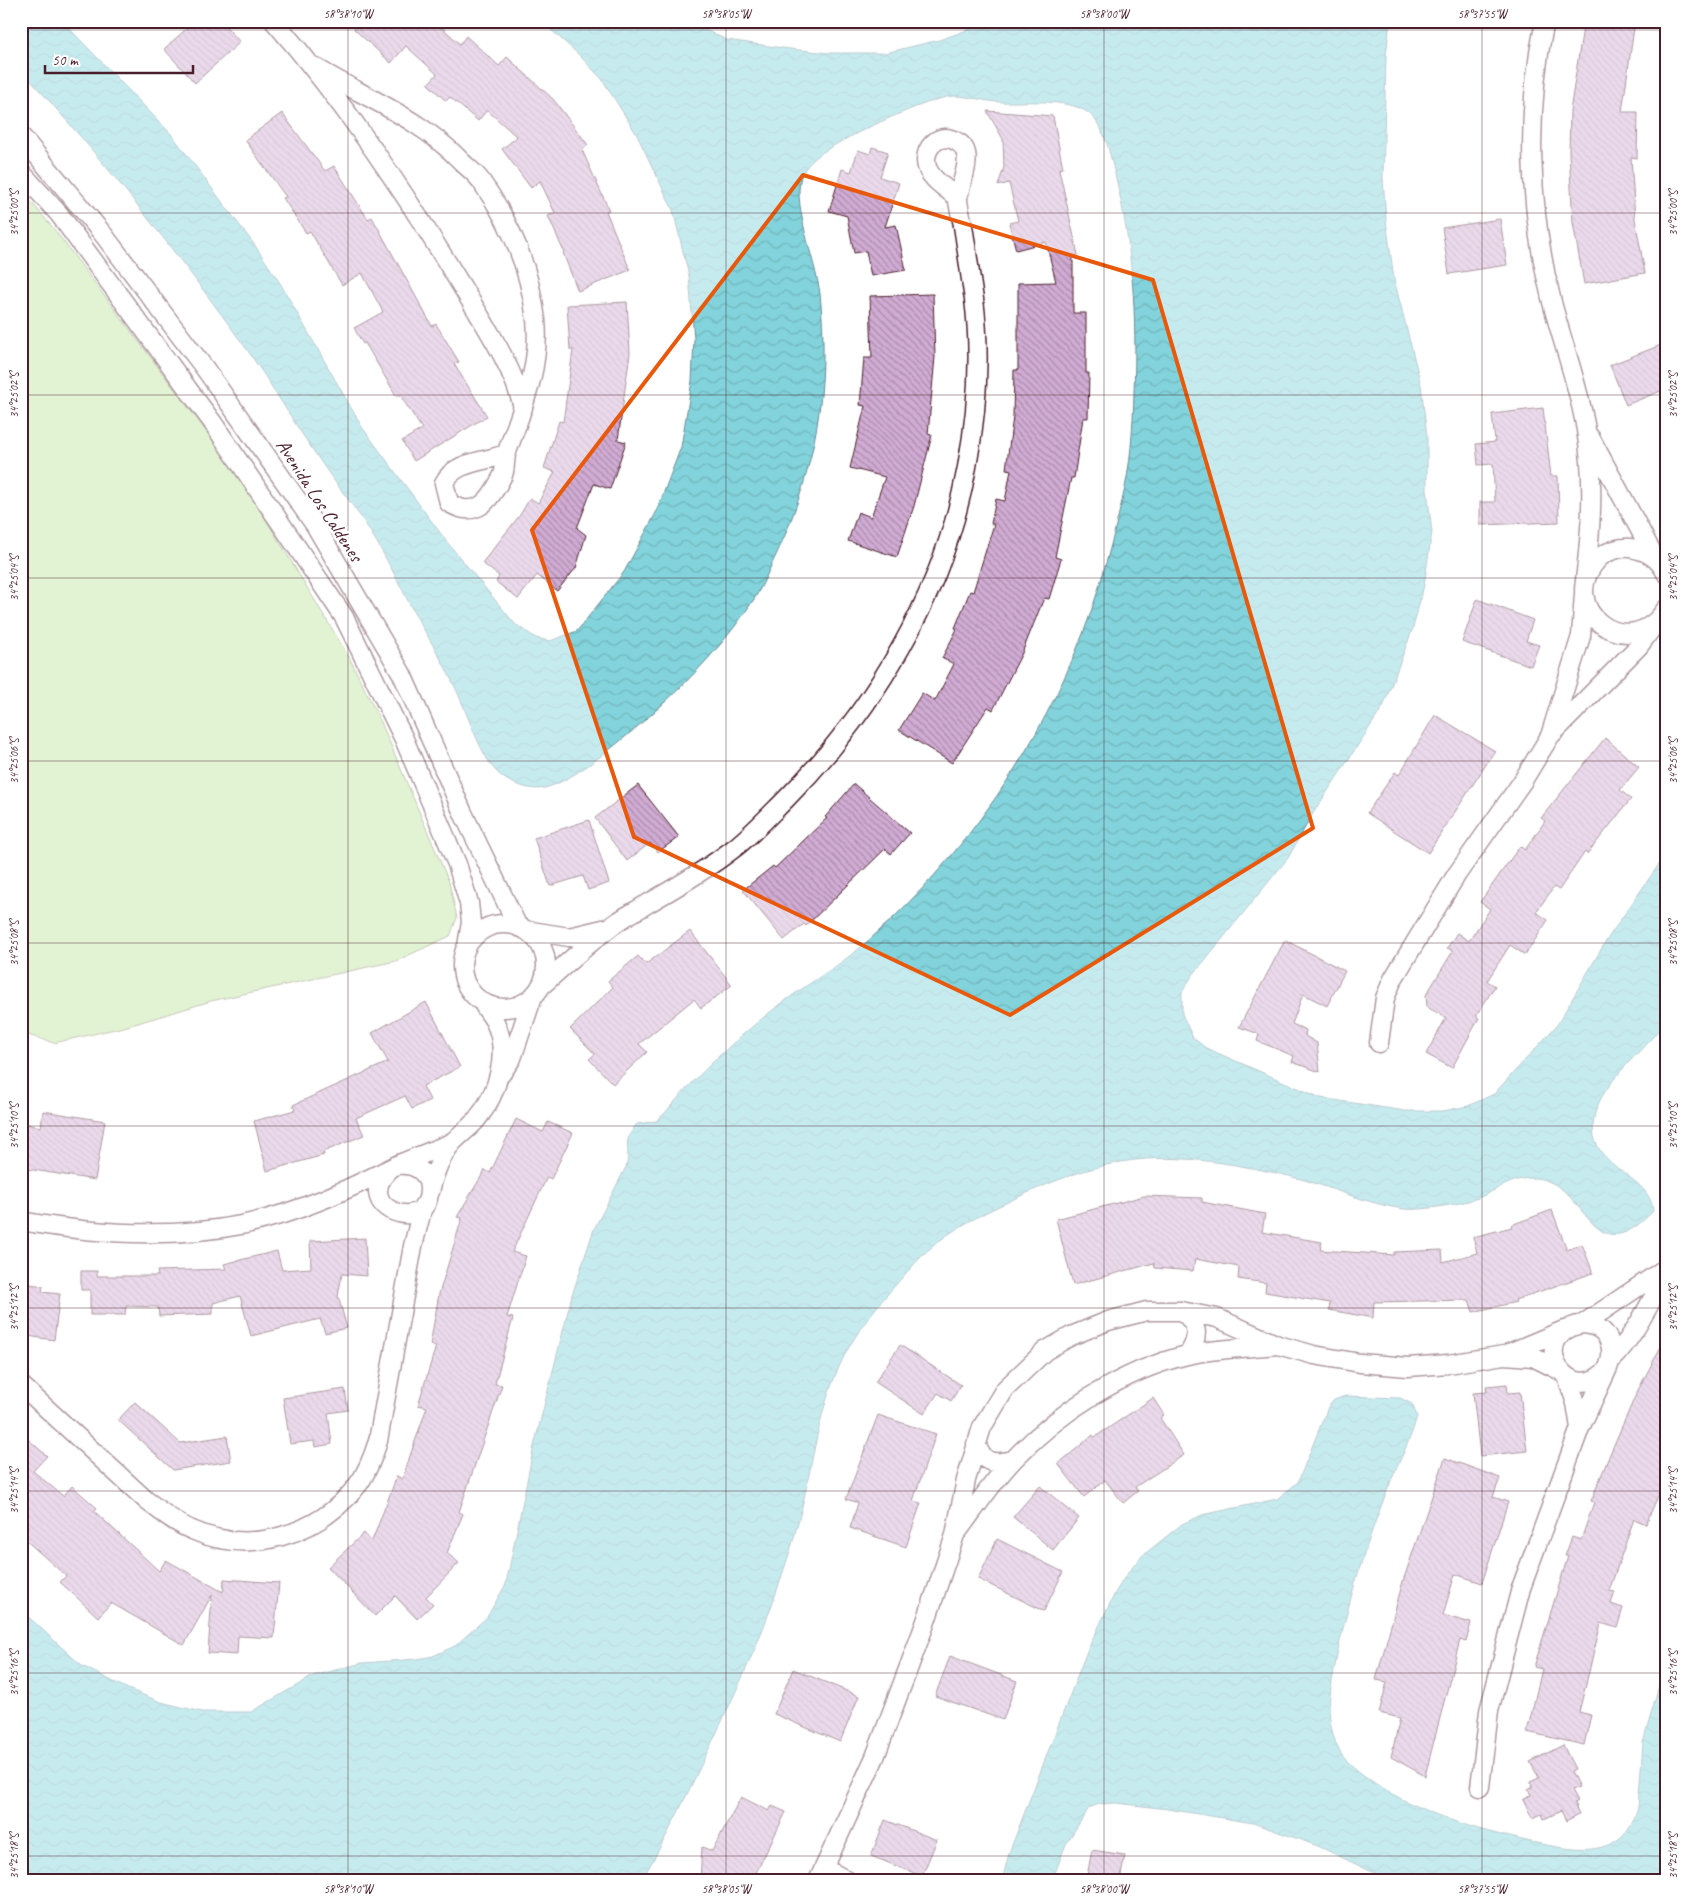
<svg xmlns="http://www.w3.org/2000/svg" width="1687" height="1902" font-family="Caveat,sans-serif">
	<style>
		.green { fill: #bee49f; stroke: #848265 }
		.water { fill: url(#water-waves); stroke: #6c8b95 }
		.building { fill: url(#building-back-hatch); stroke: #4a1f2b }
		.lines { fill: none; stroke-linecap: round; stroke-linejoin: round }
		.street-casing { stroke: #4a1f2b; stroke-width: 21 }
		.street { stroke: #fff; stroke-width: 18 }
		.marked { fill: none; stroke: #e8590c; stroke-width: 4; stroke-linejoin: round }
		.ticks { fill: none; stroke: #4a1f2b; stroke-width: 1; stroke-opacity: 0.45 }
		.labels { text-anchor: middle; stroke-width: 5; stroke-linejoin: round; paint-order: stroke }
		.street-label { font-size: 20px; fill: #4a1f2b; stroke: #fff }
		.neatline { fill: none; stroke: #4a1f2b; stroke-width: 2 }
		.ticks-label { font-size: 12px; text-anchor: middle; fill: #4a1f2b }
	</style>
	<defs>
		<pattern id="water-waves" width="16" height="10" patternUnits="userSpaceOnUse" patternTransform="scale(1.25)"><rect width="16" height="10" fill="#82d3db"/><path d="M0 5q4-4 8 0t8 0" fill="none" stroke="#72b5bc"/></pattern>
		<pattern id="building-back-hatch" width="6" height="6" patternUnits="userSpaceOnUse" patternTransform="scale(1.25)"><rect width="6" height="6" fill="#d0abd3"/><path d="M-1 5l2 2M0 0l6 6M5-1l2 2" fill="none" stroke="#ab8bab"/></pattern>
	</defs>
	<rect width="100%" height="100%" fill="#fff"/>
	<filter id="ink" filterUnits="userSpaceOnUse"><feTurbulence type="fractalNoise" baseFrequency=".02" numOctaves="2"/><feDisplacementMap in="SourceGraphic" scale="10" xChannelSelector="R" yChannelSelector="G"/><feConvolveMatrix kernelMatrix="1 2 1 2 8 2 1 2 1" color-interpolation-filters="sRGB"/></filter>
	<g filter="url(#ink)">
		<!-- green -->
		<path class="green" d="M21 190 54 229 213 440 265 518 349 657 381 722 449 882 457 918 450 936 396 961 211 1001 128 1026 54 1043 28 1035 21 1028Z"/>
		<!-- water -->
		<path class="water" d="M21 21H62L172 135 256 247 280 283 362 427 447 542 515 624 536 638 550 641 577 631 624 572 656 513 681 447 692 381 694 339 689 276 673 210 637 135 602 79 577 53 541 21H685L727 40 790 49 830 53H885L939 40 993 21H1390L1386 56 1383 178 1386 220 1394 279 1421 385 1427 437V490L1432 532 1424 585 1413 628 1383 707 1312 815 1288 858 1192 976 1182 992V1014L1193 1038 1206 1048 1321 1098 1405 1111H1443L1468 1106 1494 1094 1557 1025 1606 941 1666 854V1021C1645 1051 1593 1087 1593 1127 1593 1170 1651 1175 1653 1211 1589 1278 1589 1181 1534 1178 1512 1177 1496 1191 1478 1198 1461 1204 1421 1211 1404 1209 1365 1204 1328 1185 1289 1176 1232 1163 1169 1151 1111 1164 1072 1172 1035 1189 999 1206 970 1220 942 1235 919 1259 889 1292 857 1326 839 1367 816 1417 812 1473 797 1526 792 1547 784 1569 777 1590 761 1639 738 1687 716 1734 692 1784 669 1834 641 1881H21V1610L82 1666 128 1689 161 1702 202 1712H251L313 1676 362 1663 417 1659 433 1656 455 1646 487 1617 506 1584 534 1446 572 1295 594 1229 626 1167C632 1146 620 1144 637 1124L656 1121 664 1114C698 1074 736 1038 778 1006 802 987 830 972 855 952 950 873 1029 765 1076 651 1096 604 1110 551 1122 501 1131 466 1133 428 1134 392 1137 316 1133 248 1115 174 1110 155 1106 131 1092 116 1073 97 1026 103 1001 102 986 102 970 96 954 96 932 96 829 143 813 160 809 163 806 168 803 172 789 198 816 261 820 294 830 386 816 469 777 553 770 567 764 583 756 596 729 639 691 679 653 713 629 734 566 790 536 789 522 788 504 781 495 770 478 750 466 709 454 685 443 661 429 639 416 616 399 584 383 550 363 520 348 498 331 478 317 456 293 422 272 385 248 351 178 254 103 158 21 70Z
			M1345 1396 1400 1398 1412 1404 1417 1416C1411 1440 1398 1463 1389 1486 1367 1540 1349 1598 1337 1655 1333 1679 1326 1702 1331 1726 1334 1739 1338 1754 1349 1763 1399 1809 1476 1831 1541 1844 1558 1847 1581 1852 1598 1848 1619 1844 1632 1829 1638 1808L1643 1743 1666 1659V1881H1391L1318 1846 1253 1823 1168 1809 1116 1803 1099 1804 1089 1808 1066 1844 1052 1881H1002L1009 1853 1087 1651 1115 1593 1126 1575 1142 1556 1182 1524 1202 1515 1277 1499 1298 1482 1328 1407 1334 1400Z"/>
		<!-- building -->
		<path class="building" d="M195 21H221L240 42 195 83 164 49Z
			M361 21H435L460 44 466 36 499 66 507 57 553 99 588 145 582 150 609 210 606 211 630 270 578 291 563 253 564 252 548 216 555 213 540 181 531 188 502 149 517 137 487 110 478 121 450 97 446 101 428 84 437 74 406 46 391 63 354 29Z
			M1584 21H1635L1622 112H1638L1637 158 1631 157 1635 219 1645 273 1584 284 1573 223 1569 153 1570 111Z
			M987 111 1053 116 1063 168 1059 169 1078 255 1073 256V313H1086V373H1089L1088 418H1083L1074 478H1071L1055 557 1061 559 1049 599 1044 598 1022 653 993 710 988 707 952 763 899 730 922 693 935 701 954 664 942 658 957 629 955 628 970 591 973 592 994 524H991L996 499 1005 501 1011 470 1006 469 1013 417 1014 370H1018V283L1056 282 1046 242 1016 250 1009 223 1018 221 1009 183 998 186 1004 167 1003 139Z
			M282 113 325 171 334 166 368 219 372 217 432 326 436 324 459 362 454 364 487 416 414 461 402 441 422 429 400 395 397 397 365 343 363 344 354 328 383 312 362 273 342 285 310 231 306 233 283 198 286 197 245 140Z
			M872 147 888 152 880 177 899 183 885 227 896 225 906 270 871 276 866 251 854 253 847 216 829 211 842 169 851 172 858 150 870 154Z
			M1500 219 1507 265 1449 274 1442 228Z
			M933 294 935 357 928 434 932 435 914 506 897 557 848 541 858 512 871 517 885 477 850 468 865 406 860 405 864 358H872L870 296Z
			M627 302 630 353 618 440 626 442 610 489 594 484 577 528 586 535 576 568 557 591 537 575 518 599 496 582 499 576 482 563 520 515 530 498 538 503 555 472 544 468 559 421 563 422 573 350H570L567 305Z
			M1666 343V389L1626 405 1610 365Z
			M1543 408 1551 476H1558L1559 522 1480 525V502H1495L1493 464 1478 465 1476 444 1495 442 1492 414Z
			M1477 599 1533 620 1526 641 1539 645 1531 666 1462 642Z
			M1435 715 1495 751 1428 853 1367 813 1395 772 1399 775Z
			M1605 738 1639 767 1620 790 1631 799 1587 854 1585 852 1559 890 1554 887 1536 912 1548 920 1525 955 1510 945 1487 981 1495 986 1476 1016 1479 1018 1452 1068 1426 1054 1446 1018 1427 1007 1426 995 1453 951 1447 948 1457 933 1469 941 1490 909 1480 902 1520 846 1525 850 1545 821 1541 818Z
			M854 784 910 833 891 854 885 849 806 926 804 924 784 940 743 890 773 866 775 868 827 818 825 817Z
			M638 785 679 837 658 852 650 843 627 861 595 818Z
			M589 820 609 883 588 890 583 876 550 886 534 838Z
			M690 931 732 985 701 1008 694 999 639 1044 647 1052 613 1084 589 1059 595 1054 570 1029 613 987 608 981 638 956 646 964Z
			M1285 940 1345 971 1327 1006 1303 994 1292 1024 1306 1030 1305 1036 1317 1043 1320 1072 1292 1062 1294 1056 1257 1041 1259 1034 1239 1027Z
			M426 1002 460 1067 423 1086 430 1100 412 1109 405 1096 356 1118 364 1135 323 1152 324 1155 267 1171 254 1121 295 1110 293 1105 388 1062 372 1033Z
			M43 1111 105 1121 95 1180 21 1168V1123L41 1127Z
			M516 1119 543 1132 548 1122 573 1133 551 1179 547 1177 512 1252 526 1256 507 1317 513 1318 495 1384 502 1385 459 1512 463 1514 447 1553 459 1563 426 1597 433 1604 417 1619 395 1596 375 1616 328 1567 364 1533 372 1541 397 1476 402 1479 427 1407 418 1405 436 1346 430 1345 439 1294 462 1218 457 1217 485 1170 490 1173Z
			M1144 1196 1202 1198V1202L1265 1214 1262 1232 1322 1242 1320 1250 1394 1255V1252L1442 1250 1443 1262 1477 1253 1473 1237 1512 1227 1511 1225 1552 1210 1567 1250 1582 1244 1593 1273 1515 1300 1516 1302 1473 1312 1469 1300 1374 1302 1373 1318 1329 1310 1330 1303 1265 1292 1266 1283 1238 1279 1239 1267 1195 1259 1193 1271 1155 1268 1154 1263 1073 1285 1056 1219Z
			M365 1238 367 1276 342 1274 338 1296 347 1328 325 1333 320 1319 251 1336 240 1296 213 1303V1314L159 1316 158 1307 126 1306 125 1315H90V1290H81V1271H97V1276H158L157 1271 226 1269 224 1264 277 1251 282 1270 311 1268 310 1241Z
			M24 1283 43 1286 42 1292 60 1294 54 1340 21 1335V1291Z
			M1666 1337V1477L1646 1524 1634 1519 1609 1591 1615 1592 1611 1604 1623 1608 1617 1628 1601 1623 1579 1712 1591 1715 1584 1745 1527 1732 1542 1669 1534 1667 1568 1556H1565L1572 1537 1581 1540 1594 1502 1591 1501 1610 1454 1637 1392Z
			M900 1345 961 1385 951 1401 938 1393 924 1414 875 1382Z
			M1507 1384 1508 1393 1520 1392 1527 1451 1480 1456 1473 1393 1487 1392 1486 1386Z
			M345 1389 348 1410 328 1413 332 1444 315 1447 314 1441 290 1444 283 1398Z
			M1153 1398 1164 1415 1160 1418 1184 1455 1135 1487 1138 1491 1123 1503 1105 1480 1084 1497 1058 1464 1093 1435 1095 1437Z
			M135 1402 180 1443 227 1436 231 1461 173 1470 118 1420Z
			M878 1415 936 1434 913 1501 921 1503 906 1547 850 1528 858 1503 846 1499Z
			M21 1433 47 1456 33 1471 63 1496 72 1486 97 1508 94 1511 159 1571 166 1560 223 1592 224 1579 279 1583 274 1638 238 1636 237 1655 208 1653 212 1595 184 1645 111 1603 98 1617 60 1582 66 1576 21 1536 28 1526 21 1520Z
			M1445 1458 1500 1478 1493 1497 1508 1502 1482 1583 1455 1574 1443 1615 1471 1623 1466 1642 1460 1640 1425 1776 1391 1757 1400 1718 1379 1713 1387 1682 1376 1680 1403 1581Z
			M1040 1486 1079 1518 1053 1550 1013 1517Z
			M997 1539 1063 1572 1044 1611 978 1579Z
			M950 1656 1017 1681 1003 1720 935 1696Z
			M793 1669 859 1696 840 1742 774 1714Z
			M1563 1745 1575 1769 1571 1771 1579 1787 1571 1790 1577 1801 1574 1803 1579 1814 1566 1821 1561 1811 1544 1819 1542 1814 1532 1818 1523 1800 1531 1795 1528 1790 1533 1787 1530 1782 1539 1778 1530 1762Z
			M741 1797 769 1811 772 1806 786 1812 752 1881H700L702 1847 712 1851Z
			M885 1820 937 1840 922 1876 871 1856Z
			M1092 1850 1125 1855 1120 1881H1086Z"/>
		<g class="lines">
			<!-- street casing -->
			<g class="street-casing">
				<path id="street" d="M274 21C346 104 407 196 464 290 485 325 514 368 523 408
					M1545 21C1525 112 1529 212 1552 302 1563 345 1579 386 1586 430 1595 480 1591 530 1585 580
					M313 66C365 98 419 117 462 162 469 169 478 175 483 184 512 225 530 270 536 320 541 367 522 409 507 452 504 459 506 468 503 475 498 485 489 502 478 507 467 512 458 508 449 503L444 483C454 461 485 462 506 454
					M21 136 103 234 206 370 315 525 402 674 463 813 518 927
					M21 172 59 214 213 423 344 617 404 739 457 864 469 903 471 922 467 946
					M1590 437 1654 556
					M1666 573C1659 558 1646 550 1630 548 1619 547 1605 552 1598 559 1553 607 1628 667 1666 609
					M1552 734 1639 646 1655 624
					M462 966a42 42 0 1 1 84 0a42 42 0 1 1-84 0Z
					M525 930 569 937 607 928
					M540 987C563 967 585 946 609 928 620 919 634 912 647 904 678 886 709 868 737 846 754 832 770 815 786 799 875 709 944 594 967 467 977 413 981 354 974 299 970 275 967 250 963 226 962 218 958 207 958 199 959 183 981 148 951 139 937 135 926 147 926 161 926 177 947 189 958 198
					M1379 1043 1385 998 1393 979 1457 874 1522 782 1550 736 1581 636 1584 594
					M501 1074 512 1058 533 996
					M399 1164 451 1143
					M430 1192C434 1174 440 1157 452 1143 460 1134 470 1128 477 1119 498 1094 510 1052 495 1022 491 1015 486 1009 482 1002
					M21 1221C93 1234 169 1239 241 1225 296 1214 347 1190 397 1165 413 1163 429 1171 429 1189 430 1237 348 1208 390 1169
					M1181 1311C1199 1324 1200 1336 1188 1355
					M1583 1324 1666 1268
					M1509 1353 1564 1330
					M1611 1360C1635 1336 1649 1304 1666 1274
					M1567 1377 1576 1403 1580 1428
					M21 1385 147 1501C162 1512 175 1523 192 1530 250 1556 318 1535 357 1486 367 1473 373 1457 378 1441L413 1246 423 1206
					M976 1444C984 1465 994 1464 1013 1460
					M958 1531C976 1507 993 1481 1014 1459 1060 1411 1122 1371 1187 1355 1216 1348 1248 1348 1278 1345
					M1480 1787 1489 1711 1521 1588 1580 1428 1608 1368C1615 1351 1611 1330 1590 1325 1582 1323 1575 1325 1568 1329 1531 1350 1574 1408 1608 1368
					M824 1868 848 1881
					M818 1881 875 1757 925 1624 955 1535 966 1480 982 1427 1005 1389 1045 1351 1071 1336 1108 1321 1147 1311H1181L1217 1318 1278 1345 1314 1355 1360 1363 1408 1367 1448 1364 1504 1355 1533 1357 1559 1370"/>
			</g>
			<!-- street -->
			<use href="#street" class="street"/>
		</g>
	</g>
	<!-- marked area -->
	<path d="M0 0H1687V1902H0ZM803 175 1153 280 1313 828 1010 1015 634 837 532 530Z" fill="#fff" fill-opacity=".55" fill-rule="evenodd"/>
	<path class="marked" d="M803 175 1153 280 1313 828 1010 1015 634 837 532 530Z"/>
	<!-- ticks -->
	<path class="ticks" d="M348 21V1881M726 21V1881M1104 21V1881M1482 21V1881M21 30H1666M21 213H1666M21 395H1666M21 578H1666M21 761H1666M21 943H1666M21 1126H1666M21 1308H1666M21 1491H1666M21 1673H1666M21 1856H1666"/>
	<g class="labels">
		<!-- street labels -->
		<g class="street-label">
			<text transform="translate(320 500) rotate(57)" y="7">Avenida Los Caldenes</text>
		</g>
	</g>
	<!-- margin -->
	<rect width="1687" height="1902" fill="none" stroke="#fff" stroke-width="55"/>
	<!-- scale -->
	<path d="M45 65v8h148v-8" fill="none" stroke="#4a1f2b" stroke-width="2.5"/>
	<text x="52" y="65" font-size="15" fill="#4a1f2b" stroke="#ffffff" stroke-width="4" paint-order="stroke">50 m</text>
	<rect x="28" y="28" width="1632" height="1846" class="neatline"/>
	<g class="ticks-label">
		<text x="348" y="18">58°38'10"W</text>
		<text x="726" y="18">58°38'05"W</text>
		<text x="1104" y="18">58°38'00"W</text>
		<text x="1482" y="18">58°37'55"W</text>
		<text transform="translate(14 213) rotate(-90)" y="4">34°25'00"S</text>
		<text transform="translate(1673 213) rotate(-90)" y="4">34°25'00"S</text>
		<text transform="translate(14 395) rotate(-90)" y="4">34°25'02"S</text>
		<text transform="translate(1673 395) rotate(-90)" y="4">34°25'02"S</text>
		<text transform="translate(14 578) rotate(-90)" y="4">34°25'04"S</text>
		<text transform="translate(1673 578) rotate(-90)" y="4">34°25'04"S</text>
		<text transform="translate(14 761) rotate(-90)" y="4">34°25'06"S</text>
		<text transform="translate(1673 761) rotate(-90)" y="4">34°25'06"S</text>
		<text transform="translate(14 943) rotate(-90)" y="4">34°25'08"S</text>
		<text transform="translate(1673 943) rotate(-90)" y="4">34°25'08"S</text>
		<text transform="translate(14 1126) rotate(-90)" y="4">34°25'10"S</text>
		<text transform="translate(1673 1126) rotate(-90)" y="4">34°25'10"S</text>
		<text transform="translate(14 1308) rotate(-90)" y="4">34°25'12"S</text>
		<text transform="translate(1673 1308) rotate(-90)" y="4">34°25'12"S</text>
		<text transform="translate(14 1491) rotate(-90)" y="4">34°25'14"S</text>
		<text transform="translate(1673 1491) rotate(-90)" y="4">34°25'14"S</text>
		<text transform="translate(14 1673) rotate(-90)" y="4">34°25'16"S</text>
		<text transform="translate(1673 1673) rotate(-90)" y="4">34°25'16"S</text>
		<text transform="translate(14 1856) rotate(-90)" y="4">34°25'18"S</text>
		<text transform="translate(1673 1856) rotate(-90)" y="4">34°25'18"S</text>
		<text x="348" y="1893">58°38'10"W</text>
		<text x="726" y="1893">58°38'05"W</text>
		<text x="1104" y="1893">58°38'00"W</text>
		<text x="1482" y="1893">58°37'55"W</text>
	</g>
</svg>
